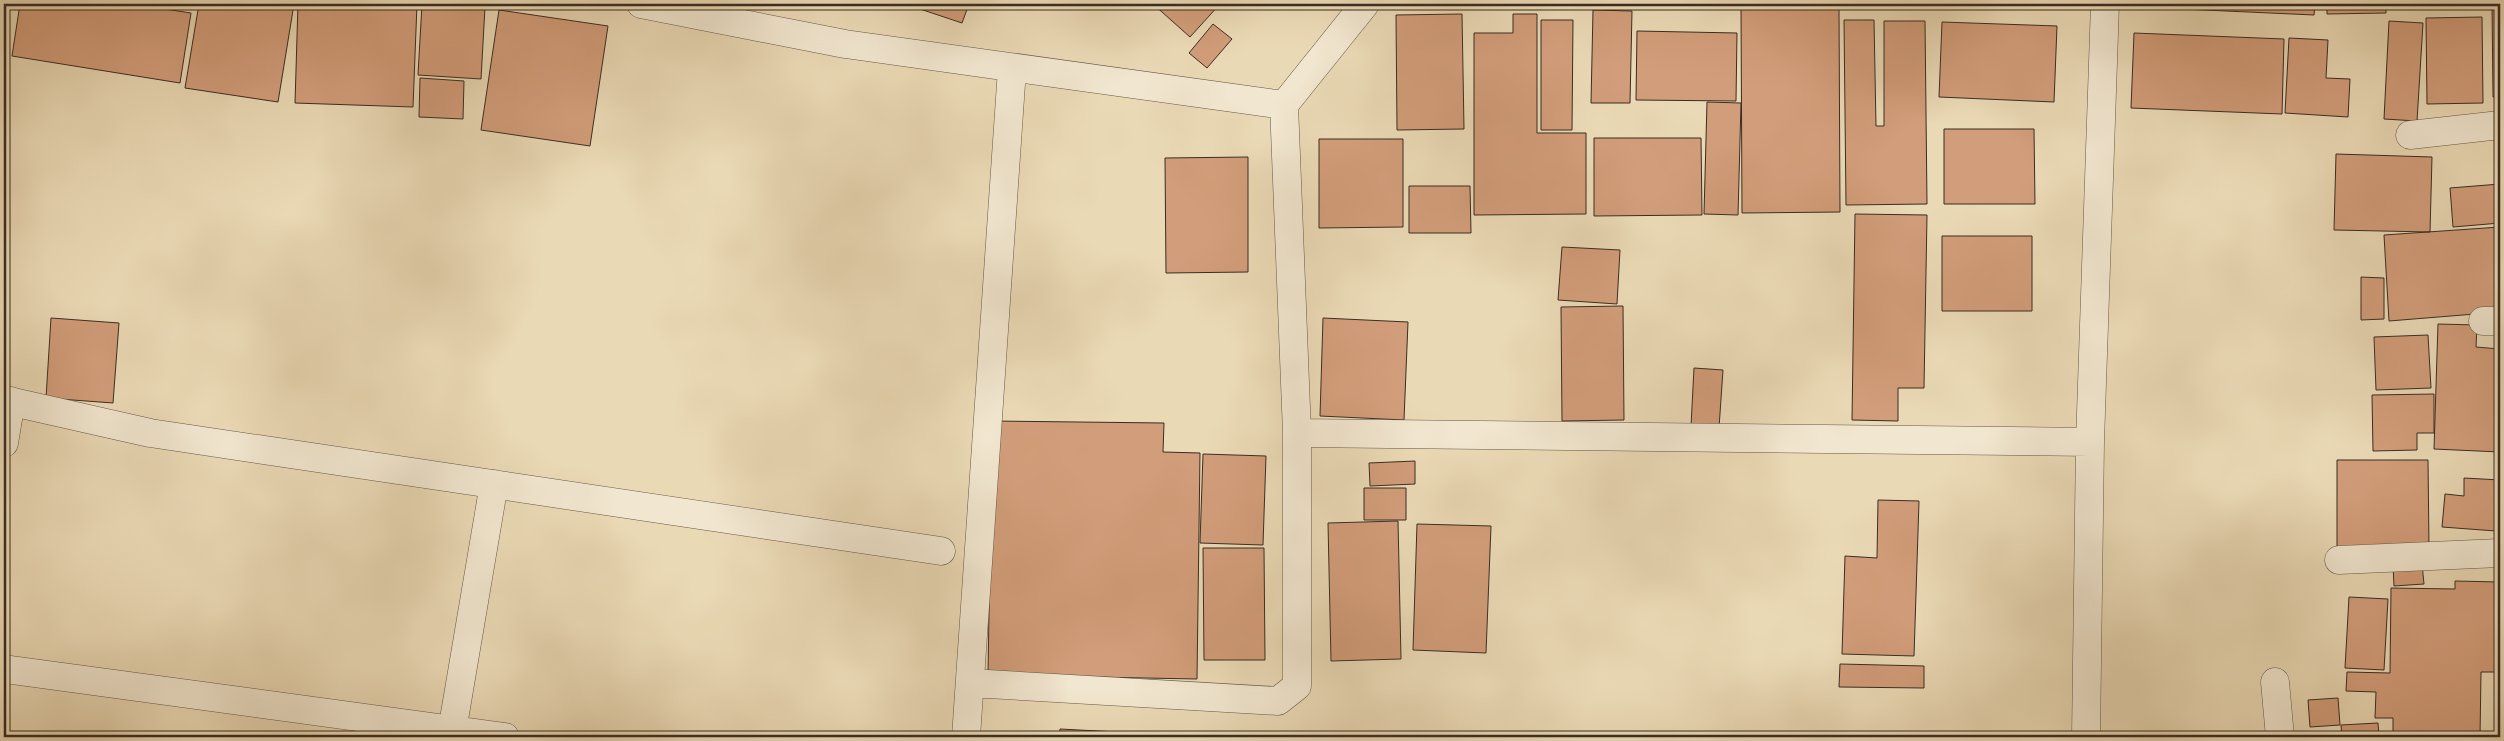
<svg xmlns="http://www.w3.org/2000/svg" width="2504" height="741" font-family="'EB Garamond',serif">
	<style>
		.building { fill: #d29d7a; stroke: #392d23 }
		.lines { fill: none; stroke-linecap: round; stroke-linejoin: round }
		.minor-casing { stroke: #655848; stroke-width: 29 }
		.minor { stroke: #f1e6cf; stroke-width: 28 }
	</style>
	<rect width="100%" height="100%" fill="#ead9b5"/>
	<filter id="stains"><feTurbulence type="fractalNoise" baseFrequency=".004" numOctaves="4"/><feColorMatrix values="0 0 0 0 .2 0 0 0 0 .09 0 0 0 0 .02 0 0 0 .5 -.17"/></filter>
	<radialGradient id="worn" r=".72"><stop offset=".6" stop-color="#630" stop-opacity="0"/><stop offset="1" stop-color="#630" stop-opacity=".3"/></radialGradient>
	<!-- building -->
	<path class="building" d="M20 4H132L191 13 180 83 12 56Z
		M199 4H294L278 102 185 88Z
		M298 4H417L413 107 295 103Z
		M422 4 485 7 481 79 418 75Z
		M905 4H969L962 23Z
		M1153 4H1220L1190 37Z
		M2138 4H2315L2314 15 2138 7Z
		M2327 4H2386V13L2327 14Z
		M2492 4H2500V97H2493Z
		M1839 8 1840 212 1742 213 1741 9Z
		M499 10 608 26 590 146 481 130Z
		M1593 10 1632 11 1630 103H1591Z
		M1462 14 1464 129 1397 130 1396 15Z
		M1513 14H1537V133H1586V214L1474 215V33H1513Z
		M2482 17 2483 103 2427 104 2426 18Z
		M1541 20H1573L1572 130H1541Z
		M1844 20H1874L1876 126H1884V21H1925L1927 204 1846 205Z
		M2389 21 2423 23 2417 121 2384 119Z
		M1942 22 2057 26 2054 102 1939 97Z
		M1213 24 1232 39 1207 68 1189 53Z
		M1637 31 1737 33 1736 101 1636 100Z
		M2134 33 2284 39 2282 114 2131 108Z
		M2289 38 2328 40 2326 78 2350 79 2348 117 2285 113Z
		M420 78 464 81 463 119 419 117Z
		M1707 102 1741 103 1738 215 1704 214Z
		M1944 129H2034L2035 204H1944Z
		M1594 138H1701L1702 215 1594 216Z
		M1319 139H1403V227L1319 228Z
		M2336 154 2432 157 2430 232 2334 230Z
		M1248 157V272L1166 273 1165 158Z
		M2500 184V223L2453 227 2450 188Z
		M1409 186H1470L1471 233H1409Z
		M1855 214 1927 215 1924 388H1898V421L1852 420Z
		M2500 227V312L2389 321 2384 235Z
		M1942 236H2032V311H1942Z
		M1562 247 1620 250 1617 304 1558 300Z
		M2361 277 2384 278V319L2361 320Z
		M1623 306 1624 420 1562 421 1561 307Z
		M51 318 119 323 113 403 46 398Z
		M1323 318 1408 322 1404 420 1320 416Z
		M2438 324 2477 325 2476 347 2500 349V452L2434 449Z
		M2428 335 2431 388 2376 390 2374 337Z
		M1694 368 1723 370 1719 428 1691 426Z
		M2434 394V433H2417V450L2373 451 2372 395Z
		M992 421 1164 423 1163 452 1200 453 1197 679 988 675Z
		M1203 454 1266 456 1263 545 1200 543Z
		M2337 460H2428L2429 548 2337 549Z
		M1415 461V484L1370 486 1369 463Z
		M2500 470V536L2496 535V531L2442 527 2445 494 2464 496V478L2500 480Z
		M1364 488H1406V520H1364Z
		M1878 500 1919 501 1914 656 1842 654 1845 556 1877 558Z
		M1398 521 1401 659 1331 661 1328 523Z
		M1417 524 1491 526 1486 653 1413 650Z
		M1203 548H1264L1265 660H1204Z
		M2422 564 2424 584 2394 586 2393 565Z
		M2455 581 2500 582V672H2481L2480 737H2393V718H2375L2376 692 2346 691 2347 672 2390 673 2391 588 2455 589Z
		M2349 597 2388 599 2384 670 2345 668Z
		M1840 664 1924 666V688L1839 687Z
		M2338 698 2340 725 2310 727 2308 700Z
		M2378 723 2379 737H2342L2341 725Z
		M1060 729 1214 737H1059Z"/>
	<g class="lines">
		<!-- minor casing -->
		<g class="minor-casing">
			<path id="minor" d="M641 4 845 44 1284 105 1365 4
				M1284 105 1297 433 2090 442 2105 4
				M2410 135 2500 125
				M2483 321H2500
				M4 400 150 433 941 551
				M4 443 11 401
				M2339 560 2500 553
				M4 669 505 737
				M2275 682 2280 737
				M970 683 1278 701 1297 686V433
				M451 737 494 484
				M966 737 1012 69
				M2086 737 2090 442"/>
		</g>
		<!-- minor -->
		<use href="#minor" class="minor"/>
	</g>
	<!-- margin -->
	<rect width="2504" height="741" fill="none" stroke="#ead9b5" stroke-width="20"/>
	<rect x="5" y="5" width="2494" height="731" fill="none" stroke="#392d23" stroke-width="2.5"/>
	<rect x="10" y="10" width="2484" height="721" fill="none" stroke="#392d23"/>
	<rect width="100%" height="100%" filter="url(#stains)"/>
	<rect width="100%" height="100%" fill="url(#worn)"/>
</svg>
